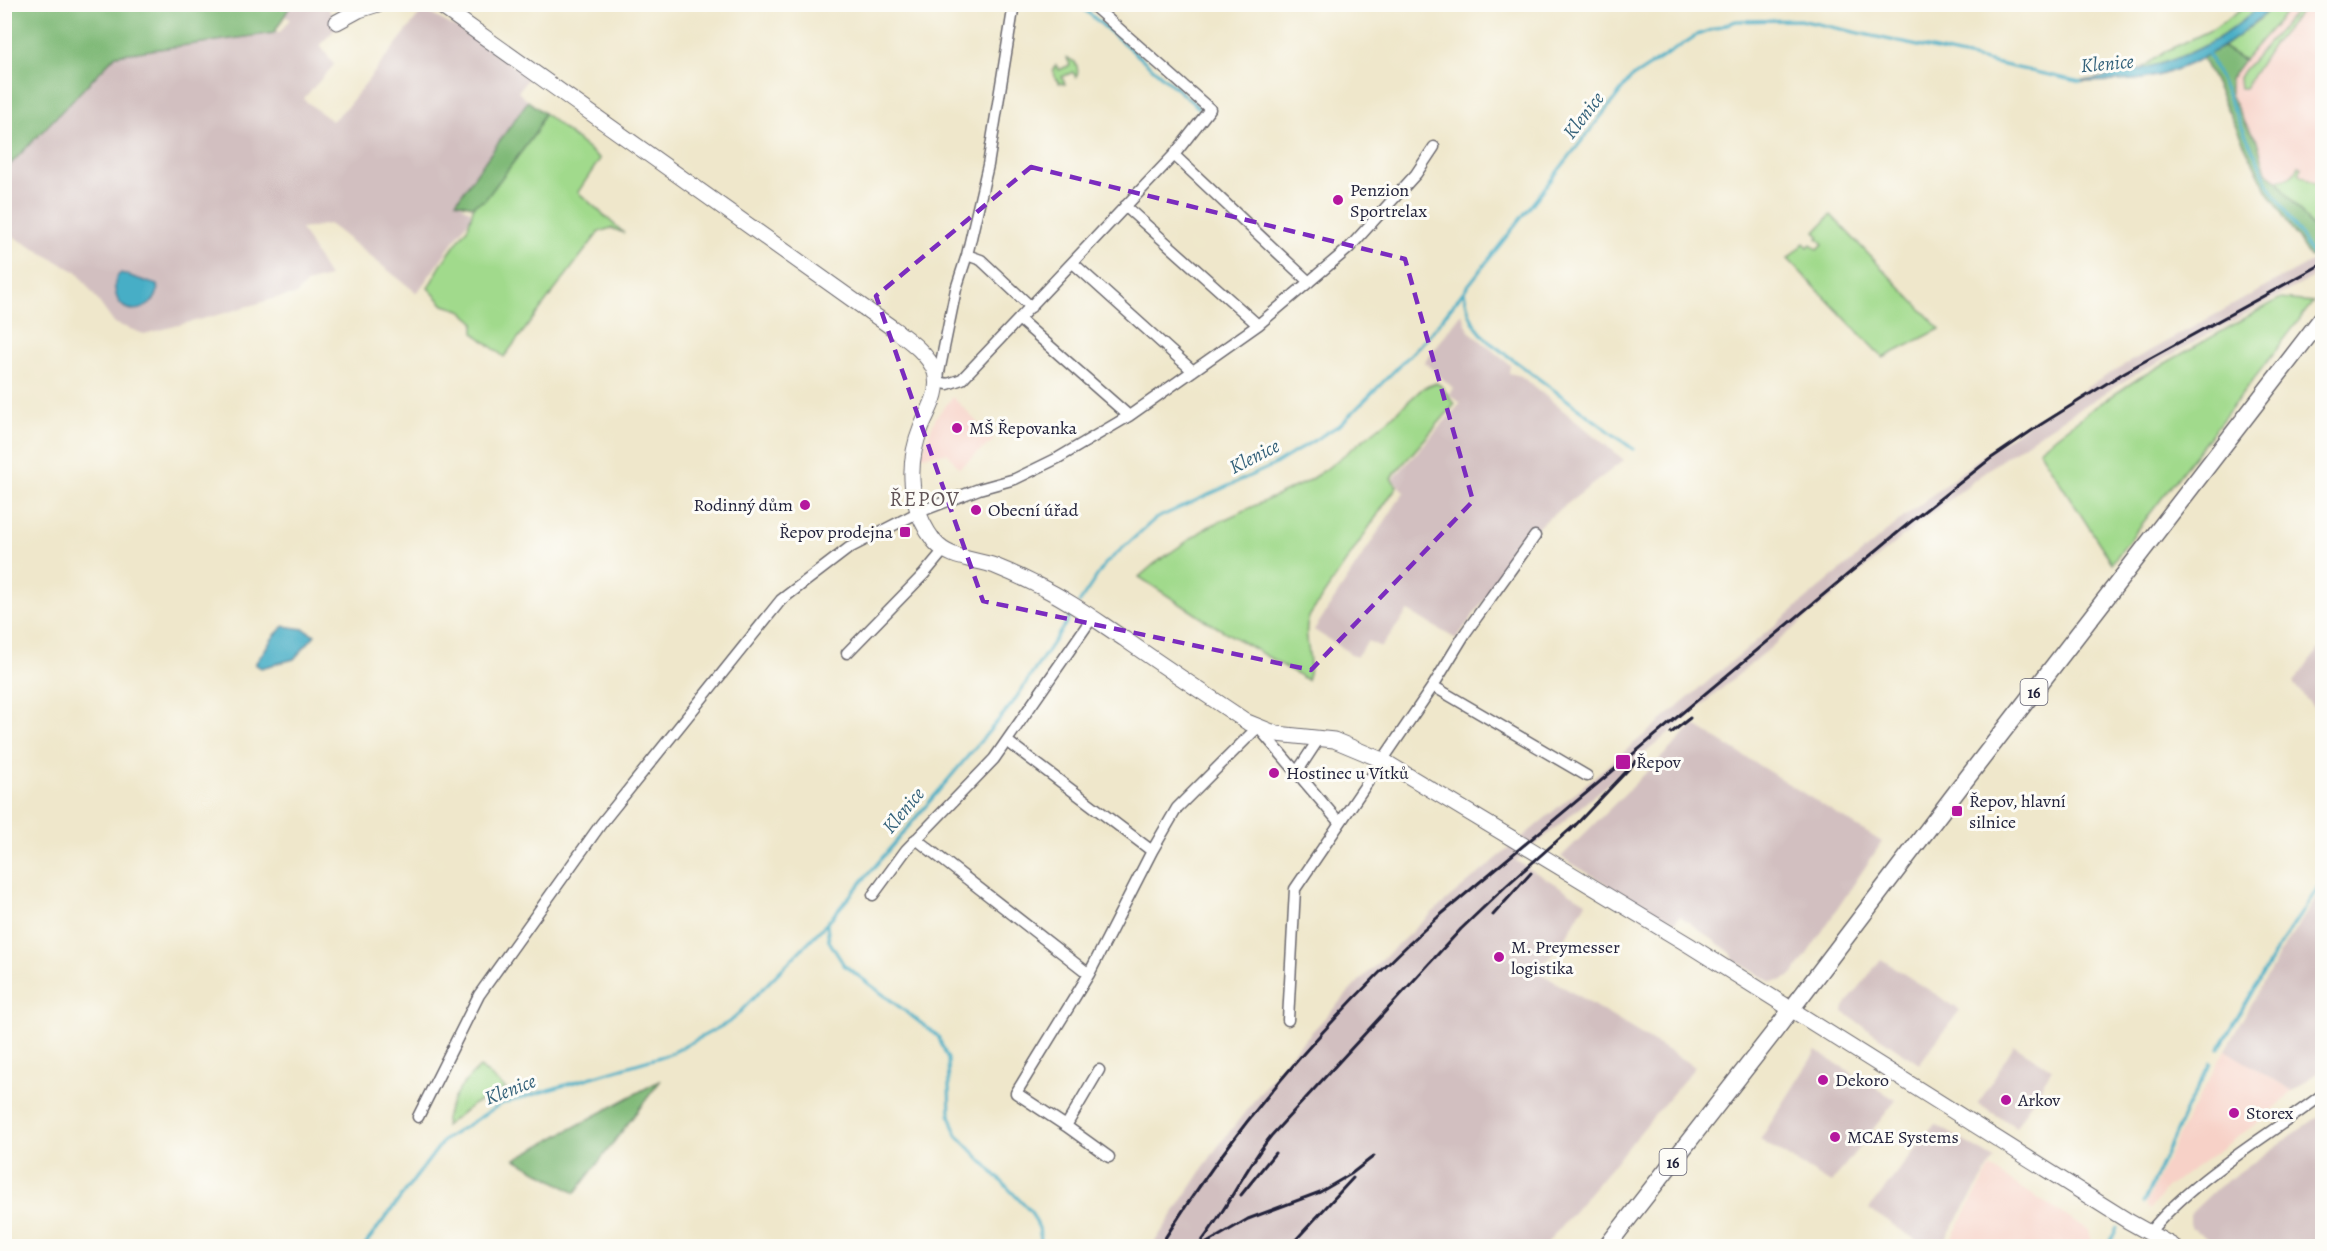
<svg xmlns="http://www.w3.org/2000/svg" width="2327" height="1251" font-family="Alegreya,serif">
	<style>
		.built { fill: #f7d1c7 }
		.industrial { fill: #d2bfc0 }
		.green { fill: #a1da8c; stroke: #627e64; stroke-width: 1.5 }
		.forest { fill: #80ba78; stroke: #516e5a; stroke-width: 1.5 }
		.water { fill: #47aec6; stroke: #346880; stroke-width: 1.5 }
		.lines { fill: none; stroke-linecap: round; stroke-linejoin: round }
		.stream { stroke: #47aec6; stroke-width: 3 }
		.street-casing { stroke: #6a676d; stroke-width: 13 }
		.secondary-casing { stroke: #6a676d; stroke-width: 17 }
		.primary-casing { stroke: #6a676d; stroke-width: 19 }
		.street { stroke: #fff; stroke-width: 10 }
		.secondary { stroke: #fff; stroke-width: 15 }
		.primary { stroke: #fff; stroke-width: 16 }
		.rail { stroke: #22223b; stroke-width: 3 }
		.marked { fill: none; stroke: #7b2cbf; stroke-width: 4.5; stroke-dasharray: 12 8; stroke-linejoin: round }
		.poi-dot { fill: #b5179e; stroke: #fdfcf7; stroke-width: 2 }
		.labels { text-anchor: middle; stroke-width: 6; stroke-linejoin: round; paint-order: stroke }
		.shield { fill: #fdfcf7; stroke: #646373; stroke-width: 1.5 }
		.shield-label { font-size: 16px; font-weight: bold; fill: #22223b }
		.poi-label { font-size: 18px; fill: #22223b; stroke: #fdfcf7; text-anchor: start }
		.water-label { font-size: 20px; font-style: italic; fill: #33617a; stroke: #fdfcf7 }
		.quarter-label { font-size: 21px; letter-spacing: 1.5px; fill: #615457; stroke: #fdfcf7 }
	</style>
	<rect width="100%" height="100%" fill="#fdfcf7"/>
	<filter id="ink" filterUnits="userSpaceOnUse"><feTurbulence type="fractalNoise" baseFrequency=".0167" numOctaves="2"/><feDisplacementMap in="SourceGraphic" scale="12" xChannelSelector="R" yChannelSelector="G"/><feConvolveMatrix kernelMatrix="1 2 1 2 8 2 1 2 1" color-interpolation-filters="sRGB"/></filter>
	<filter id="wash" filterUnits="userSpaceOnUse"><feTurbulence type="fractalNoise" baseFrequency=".008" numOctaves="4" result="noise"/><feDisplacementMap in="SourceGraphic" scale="24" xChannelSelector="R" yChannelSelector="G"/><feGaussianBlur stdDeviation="1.35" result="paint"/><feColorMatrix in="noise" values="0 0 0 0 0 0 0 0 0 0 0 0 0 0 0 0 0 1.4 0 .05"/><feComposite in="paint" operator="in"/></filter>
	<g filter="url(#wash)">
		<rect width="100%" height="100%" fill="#efe7cb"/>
		<!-- built -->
		<path class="built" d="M2279 5H2322V250L2262 176 2207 61 2246 43Z
			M953 397 994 440 959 468 947 453 920 456 936 417Z
			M2225 1050 2293 1091 2264 1118 2166 1188 2150 1210 2146 1204 2183 1126Z
			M1990 1168 2088 1230 2092 1246H1947Z"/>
		<!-- industrial -->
		<path class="industrial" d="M292 5H326L339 25 320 45 334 65 303 99 332 121 347 107 423 10 466 33 529 77 518 92 528 101 456 201 470 211 471 217 417 293 329 224 301 229 329 277 306 283 296 295 276 298 225 313 144 334 114 323 78 273 5 232V170L116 55 280 32 290 19 285 16Z
			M2322 256V272L2129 378 2044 431 1994 465 1912 529 1516 861 1586 902 1566 937 1537 971 1695 1067 1545 1246H1152L1216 1149 1284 1062 1361 979 1433 912 1903 518 1986 453 2036 419 2122 366Z
			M1462 313 1469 331 1510 365 1509 373 1521 376 1624 460 1536 528 1456 639 1408 611 1381 647 1368 641 1356 657 1314 630 1404 492 1393 479 1461 403 1449 394 1453 388 1424 362Z
			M2322 645V718L2293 683Z
			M1694 725 1882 842 1793 975 1780 981 1771 982 1734 960 1731 953 1680 916 1675 922 1667 917 1665 919 1561 857Z
			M2322 890V1069L2293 1091 2225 1050 2280 953Z
			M1881 959 1960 1010 1919 1064 1843 1012 1844 1007Z
			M2014 1045 2052 1069 2016 1127 1978 1104Z
			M1816 1051 1896 1100 1831 1183 1760 1140Z
			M2322 1114V1246H2225L2190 1228V1214L2218 1187Z
			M1935 1124 1994 1159 1941 1246H1925L1869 1209Z"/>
		<!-- green -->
		<path class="green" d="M2303 4 2306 5 2272 46 2245 88H2240L2239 78 2243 71Z
			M2247 5H2260C2227 39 2183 59 2138 71L2166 51 2213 29Z
			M2273 5H2292L2244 60 2223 47 2257 22Z
			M1067 58 1075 62C1078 67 1079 72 1076 78L1073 72 1062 77 1065 84 1059 83 1055 78 1053 69 1056 65 1059 70 1070 65Z
			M544 113 600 159 578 192 624 233 611 228 599 232 504 357 474 333V322L460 310 444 305 428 288 443 262 468 227 474 205 485 200 536 132Z
			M2299 165 2302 167 2299 173 2322 189V241L2277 180C2288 181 2295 174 2299 165Z
			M1831 215 1940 329 1883 358 1788 259 1804 243 1808 247 1811 244 1817 250 1823 244 1817 238 1819 236 1815 232Z
			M2279 299 2313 302 2112 563 2039 450 2092 409 2139 378Z
			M1436 383 1440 385 1455 404 1391 478 1397 486 1310 615C1300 637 1316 658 1307 680L1205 620 1139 577 1154 564 1208 527 1306 482 1325 470 1388 420 1423 388Z
			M480 1067 506 1089 474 1104 445 1126C447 1103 463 1082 480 1067Z"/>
		<!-- forest -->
		<path class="forest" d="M5 4H291V5L274 33 116 55 5 170Z
			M2223 47 2244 60 2230 79V94L2242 118 2257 140 2266 172 2277 180 2322 241V253L2310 258 2264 185 2202 57Z
			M528 101 544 113 536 132 485 200 472 206 456 202Z
			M661 1080 575 1193 515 1159Z"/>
		<!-- water -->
		<path class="water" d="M2260 5H2273C2240 40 2191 70 2143 79 2122 82 2099 81 2078 82 2147 70 2209 57 2260 5Z
			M121 273 157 285C163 308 118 325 115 289 114 282 115 277 121 273Z
			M284 626 304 629 315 635 294 659 261 668 255 664 274 636Z"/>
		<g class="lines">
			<!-- stream -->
			<path class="stream" d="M1078 4 1199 108
				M2207 51 2268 183 2315 259
				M1464 291C1468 314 1472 324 1488 341L1633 449
				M1079 603 1105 564 1155 519 1272 466 1341 424 1427 338 1631 78 1697 35 1736 21 1800 20 2081 82
				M827 925 829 941 844 965 938 1036 948 1059 950 1115 957 1135 1031 1212 1039 1228 1042 1246
				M2219 1049 2276 951 2322 882
				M2144 1203 2187 1107 2211 1063
				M364 1246 444 1140 501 1104 670 1054 731 1021 827 923 1012 704 1074 611
				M2108 1246 2117 1228"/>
		</g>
	</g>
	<g filter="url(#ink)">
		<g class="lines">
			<!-- street casing -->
			<g class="street-casing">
				<path id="street" d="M1014 4 988 165 967 255 956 289 937 382 948 384 962 379 1174 155 1210 109 1091 4
					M1174 155 1309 282
					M1125 206 1258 325
					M967 255 981 260 1031 307
					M1073 263 1193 371
					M1020 320 1129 416
					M847 653 924 574 944 550
					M1433 686 1587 776
					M1007 741 1152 851
					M1297 772 1320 737
					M916 839 1089 974
					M873 895 906 850 994 759 1092 618
					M1288 1020 1295 889 1433 686 1466 632 1535 536
					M1099 1070 1066 1126 1109 1157
					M418 1117 479 995 601 824 781 600 849 548 919 512 979 489 1015 479 1058 458 1129 416 1258 325 1349 248 1416 174 1434 147
					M1066 1126 1016 1093 1089 974 1152 851 1177 808 1258 727 1339 822
					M2149 1233C2192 1179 2267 1137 2322 1095"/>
			</g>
			<!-- secondary casing -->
			<g class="secondary-casing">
				<path id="secondary" d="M438 4 891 327C907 339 928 353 935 372 941 393 928 410 921 428 906 465 909 508 934 541 948 559 975 559 995 566 1010 572 1023 578 1037 585 1069 600 1097 621 1126 640 1166 668 1207 695 1247 722L1277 734 1334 740 1382 760 1689 945 2128 1221 2173 1246
					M337 22 359 10 378 4"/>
			</g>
			<!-- primary casing -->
			<g class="primary-casing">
				<path id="primary" d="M1607 1246 1774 1032 1957 791 2322 318"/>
			</g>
			<!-- street -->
			<use href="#street" class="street"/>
			<!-- secondary -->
			<use href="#secondary" class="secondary"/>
			<!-- primary -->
			<use href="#primary" class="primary"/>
			<!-- rail -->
			<path class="rail" d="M1671 733 1690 718
				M1570 831 1642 755
				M1493 915 1531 873
				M1241 1195 1275 1153
				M1205 1244 1248 1219 1320 1192 1351 1174 1374 1156
				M1160 1246C1237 1123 1330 1015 1438 917L1908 524 1990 459 2040 425 2125 372 2322 264
				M1198 1246C1226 1212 1243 1171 1271 1136L1461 929 1506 886 1576 824
				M1290 1246 1353 1178"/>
		</g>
	</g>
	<!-- marked area -->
	<path class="marked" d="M1031 167 1405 259 1473 501 1311 670 983 601 876 296Z"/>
	<!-- markers -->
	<g class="poi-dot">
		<circle cx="1338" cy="200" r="6"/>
		<circle cx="957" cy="428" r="6"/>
		<circle cx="805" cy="505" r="6"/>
		<circle cx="976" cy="510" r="6"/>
		<rect x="899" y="526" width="12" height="12" rx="3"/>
		<rect x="1615" y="754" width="16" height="16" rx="3"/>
		<circle cx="1274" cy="773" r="6"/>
		<rect x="1951" y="805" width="12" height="12" rx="3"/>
		<circle cx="1499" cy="957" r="6"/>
		<circle cx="1823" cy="1080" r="6"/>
		<circle cx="2006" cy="1100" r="6"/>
		<circle cx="2234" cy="1113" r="6"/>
		<circle cx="1835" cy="1137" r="6"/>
	</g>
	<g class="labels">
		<!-- shield labels -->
		<g class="shield">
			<rect x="2020.5" y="679" width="27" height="26" rx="4.5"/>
			<rect x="1659.5" y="1149" width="27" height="26" rx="4.5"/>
		</g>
		<g class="shield-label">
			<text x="2034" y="698">16</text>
			<text x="1673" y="1168">16</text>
		</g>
		<!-- poi labels -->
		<g class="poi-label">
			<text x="1350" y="196">Penzion<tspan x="1350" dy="21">Sportrelax</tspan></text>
			<text x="969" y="434">MŠ Řepovanka</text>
			<text x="793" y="511" text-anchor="end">Rodinný dům</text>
			<text x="988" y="516">Obecní úřad</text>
			<text x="893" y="538" text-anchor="end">Řepov prodejna</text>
			<text x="1636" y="768">Řepov</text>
			<text x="1286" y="779">Hostinec u Vítků</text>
			<text x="1969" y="807">Řepov, hlavní<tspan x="1969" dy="21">silnice</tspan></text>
			<text x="1511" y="953">M. Preymesser<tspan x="1511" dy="21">logistika</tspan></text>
			<text x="1835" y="1086">Dekoro</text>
			<text x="2018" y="1106">Arkov</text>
			<text x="2246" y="1119">Storex</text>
			<text x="1847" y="1143">MCAE Systems</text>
		</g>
		<!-- water labels -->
		<g class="water-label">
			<text transform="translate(2107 63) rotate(-5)" y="7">Klenice</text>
			<text transform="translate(1583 115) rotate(-52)" y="7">Klenice</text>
			<text transform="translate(1254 456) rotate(-27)" y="7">Klenice</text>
			<text transform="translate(903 810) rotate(-50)" y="7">Klenice</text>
			<text transform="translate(510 1089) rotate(-21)" y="7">Klenice</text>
		</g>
		<!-- quarter labels -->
		<g class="quarter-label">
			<text x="925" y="506">ŘEPOV</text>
		</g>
	</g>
	<!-- margin -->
	<rect width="2327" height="1251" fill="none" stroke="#fdfcf7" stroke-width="24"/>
</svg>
